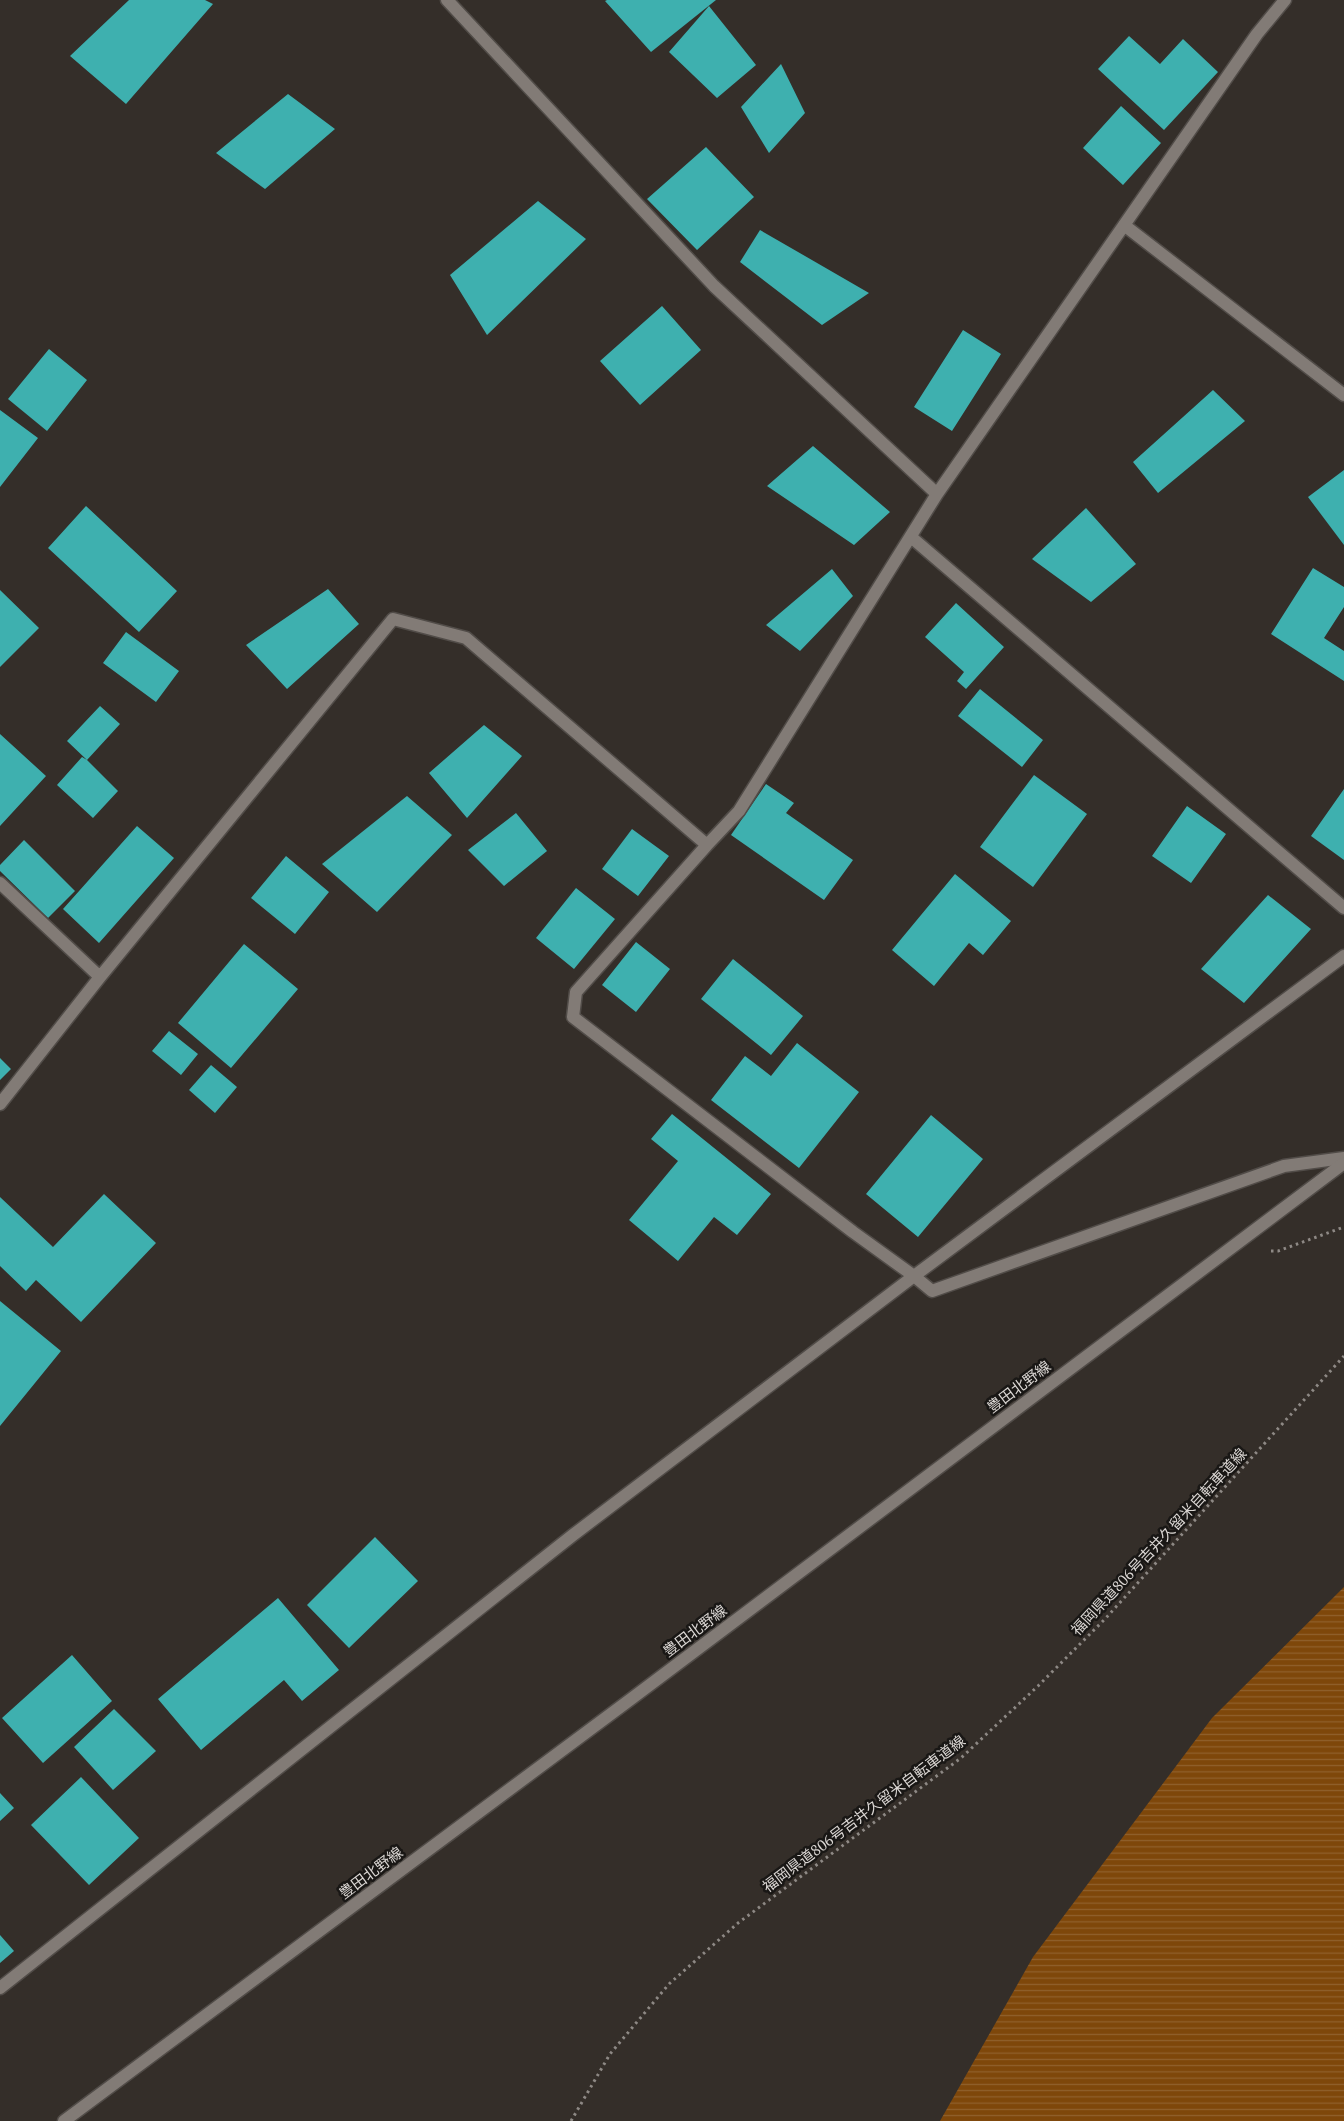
<svg xmlns="http://www.w3.org/2000/svg" width="1344" height="2121" font-family="'PT Serif','Noto Sans JP',serif">
	<style>
		.water { fill: url(#water-rules) }
		.building { fill: #3eb0af }
		.lines { fill: none; stroke-linecap: round; stroke-linejoin: round }
		.street-casing { stroke: #514c48; stroke-width: 15 }
		.secondary-casing { stroke: #514c48; stroke-width: 15 }
		.path { stroke: #8e8985; stroke-width: 3; stroke-dasharray: 2.5 4; stroke-linecap: butt }
		.street { stroke: #827b76; stroke-width: 12 }
		.secondary { stroke: #827b76; stroke-width: 12 }
		.labels { text-anchor: middle; stroke-width: 5; stroke-linejoin: round; paint-order: stroke }
		.street-label { font-size: 15px; fill: #dad6d3; stroke: #191715 }
	</style>
	<defs>
		<pattern id="water-rules" width="6" height="5" patternUnits="userSpaceOnUse" patternTransform="scale(1.25)"><rect width="6" height="5" fill="#7e470a"/><path d="M0 2.5h6" fill="none" stroke="#90612d"/></pattern>
	</defs>
	<rect width="100%" height="100%" fill="#342e29"/>
	<!-- water -->
	<path class="water" d="M1344 1587V2121H940L1033 1957 1212 1718Z"/>
	<!-- building -->
	<path class="building" d="M129 0H205L213 4 126 104 70 56Z
		M607 0H716L651 52 605 1Z
		M709 6 756 65 717 98 669 52Z
		M1129 36 1160 64 1183 39 1218 72 1164 130 1098 69Z
		M781 64 805 113 769 153 741 107Z
		M288 94 335 129 265 189 216 153Z
		M1121 106 1161 143 1123 185 1083 148Z
		M706 147 754 197 697 250 647 199Z
		M538 201 586 239 487 335 450 275Z
		M760 230 869 293 822 325 740 262Z
		M662 306 701 350 640 405 600 361Z
		M963 330 1001 354 952 431 914 407Z
		M49 349 87 380 47 431 8 399Z
		M1213 390 1245 421 1158 493 1133 462Z
		M0 410 38 438 0 487Z
		M813 446 890 512 854 545 767 486Z
		M1344 470V545L1308 497Z
		M86 506 177 591 139 632 48 548Z
		M1086 508 1136 564 1091 602 1032 559Z
		M1313 568 1344 587V607L1324 638 1344 651V681L1271 634Z
		M832 569 853 596 800 651 766 625Z
		M328 589 359 624 287 689 246 645Z
		M0 590 39 628 0 667Z
		M956 603 1004 647 966 689 957 681 964 672 925 637Z
		M126 632 179 671 156 702 103 663Z
		M980 689 1043 740 1022 767 958 716Z
		M100 706 120 724 87 760 67 741Z
		M484 725 522 756 467 818 429 773Z
		M0 734 46 776 0 826Z
		M82 757 87 760 118 791 93 818 57 785Z
		M1034 775 1087 814 1033 887 980 847Z
		M766 784 794 803 786 813 853 860 824 900 731 835Z
		M1344 789V860L1311 836Z
		M407 796 452 835 377 912 322 864Z
		M1187 806 1226 834 1191 883 1152 856Z
		M516 813 547 851 504 886 468 850Z
		M137 826 174 858 99 943 63 909Z
		M632 829 669 856 638 896 602 869Z
		M24 840 75 891 48 918 0 871V865Z
		M286 856 329 892 295 934 251 898Z
		M955 874 1011 921 983 955 969 943 934 986 892 950Z
		M576 888 615 919 574 969 536 938Z
		M1268 895 1311 929 1244 1003 1201 969Z
		M636 942 670 969 636 1012 602 985Z
		M244 944 298 989 231 1068 178 1023Z
		M733 959 803 1016 771 1055 701 999Z
		M169 1031 198 1054 181 1075 152 1051Z
		M797 1043 859 1092 799 1168 711 1100 745 1056 771 1076Z
		M0 1058 11 1069 0 1080Z
		M211 1065 237 1087 215 1113 189 1090Z
		M672 1114 771 1194 737 1235 714 1217 678 1261 629 1220 678 1161 651 1139Z
		M931 1115 983 1159 918 1237 866 1194Z
		M104 1194 156 1243 81 1322 36 1280 26 1291 0 1266V1197L53 1247Z
		M0 1301 61 1351 0 1426Z
		M375 1537 418 1581 349 1648 307 1605Z
		M278 1598 339 1670 302 1701 284 1680 201 1750 158 1699Z
		M72 1655 112 1701 43 1763 2 1718Z
		M114 1709 156 1751 113 1790 74 1747Z
		M81 1777 139 1838 89 1885 31 1825Z
		M0 1793 14 1808 0 1821Z
		M0 1935 14 1951 0 1963Z"/>
	<g class="lines">
		<!-- street casing -->
		<g class="street-casing">
			<path id="street" d="M447 0 714 286 937 494
				M1124 225 1344 395
				M911 537 1344 908
				M0 883 100 977
				M1344 956 914 1276 932 1291 1284 1166 1344 1158
				M0 1104 100 977 393 619 466 638 707 845 739 811 937 494 1257 34 1285 0
				M0 1988 573 1535 914 1276 853 1232 573 1017 576 992 707 845"/>
		</g>
		<!-- secondary casing -->
		<g class="secondary-casing">
			<path id="secondary" d="M64 2121 631 1699 1344 1163"/>
		</g>
		<!-- path -->
		<path class="path" d="M1271 1251H1278L1344 1227
			M571 2121 610 2054 669 1984 738 1923 961 1758 1038 1686 1105 1619 1344 1356"/>
		<!-- street -->
		<use href="#street" class="street"/>
		<!-- secondary -->
		<use href="#secondary" class="secondary"/>
	</g>
	<g class="labels">
		<!-- street labels -->
		<g class="street-label">
			<text transform="translate(1019 1387) rotate(-37)" y="5">豊田北野線</text>
			<text transform="translate(1159 1542) rotate(-47)" y="5">福岡県道806号吉井久留米自転車道線</text>
			<text transform="translate(695 1631) rotate(-37)" y="5">豊田北野線</text>
			<text transform="translate(864 1814) rotate(-37)" y="5">福岡県道806号吉井久留米自転車道線</text>
			<text transform="translate(371 1873) rotate(-37)" y="5">豊田北野線</text>
		</g>
	</g>
</svg>
